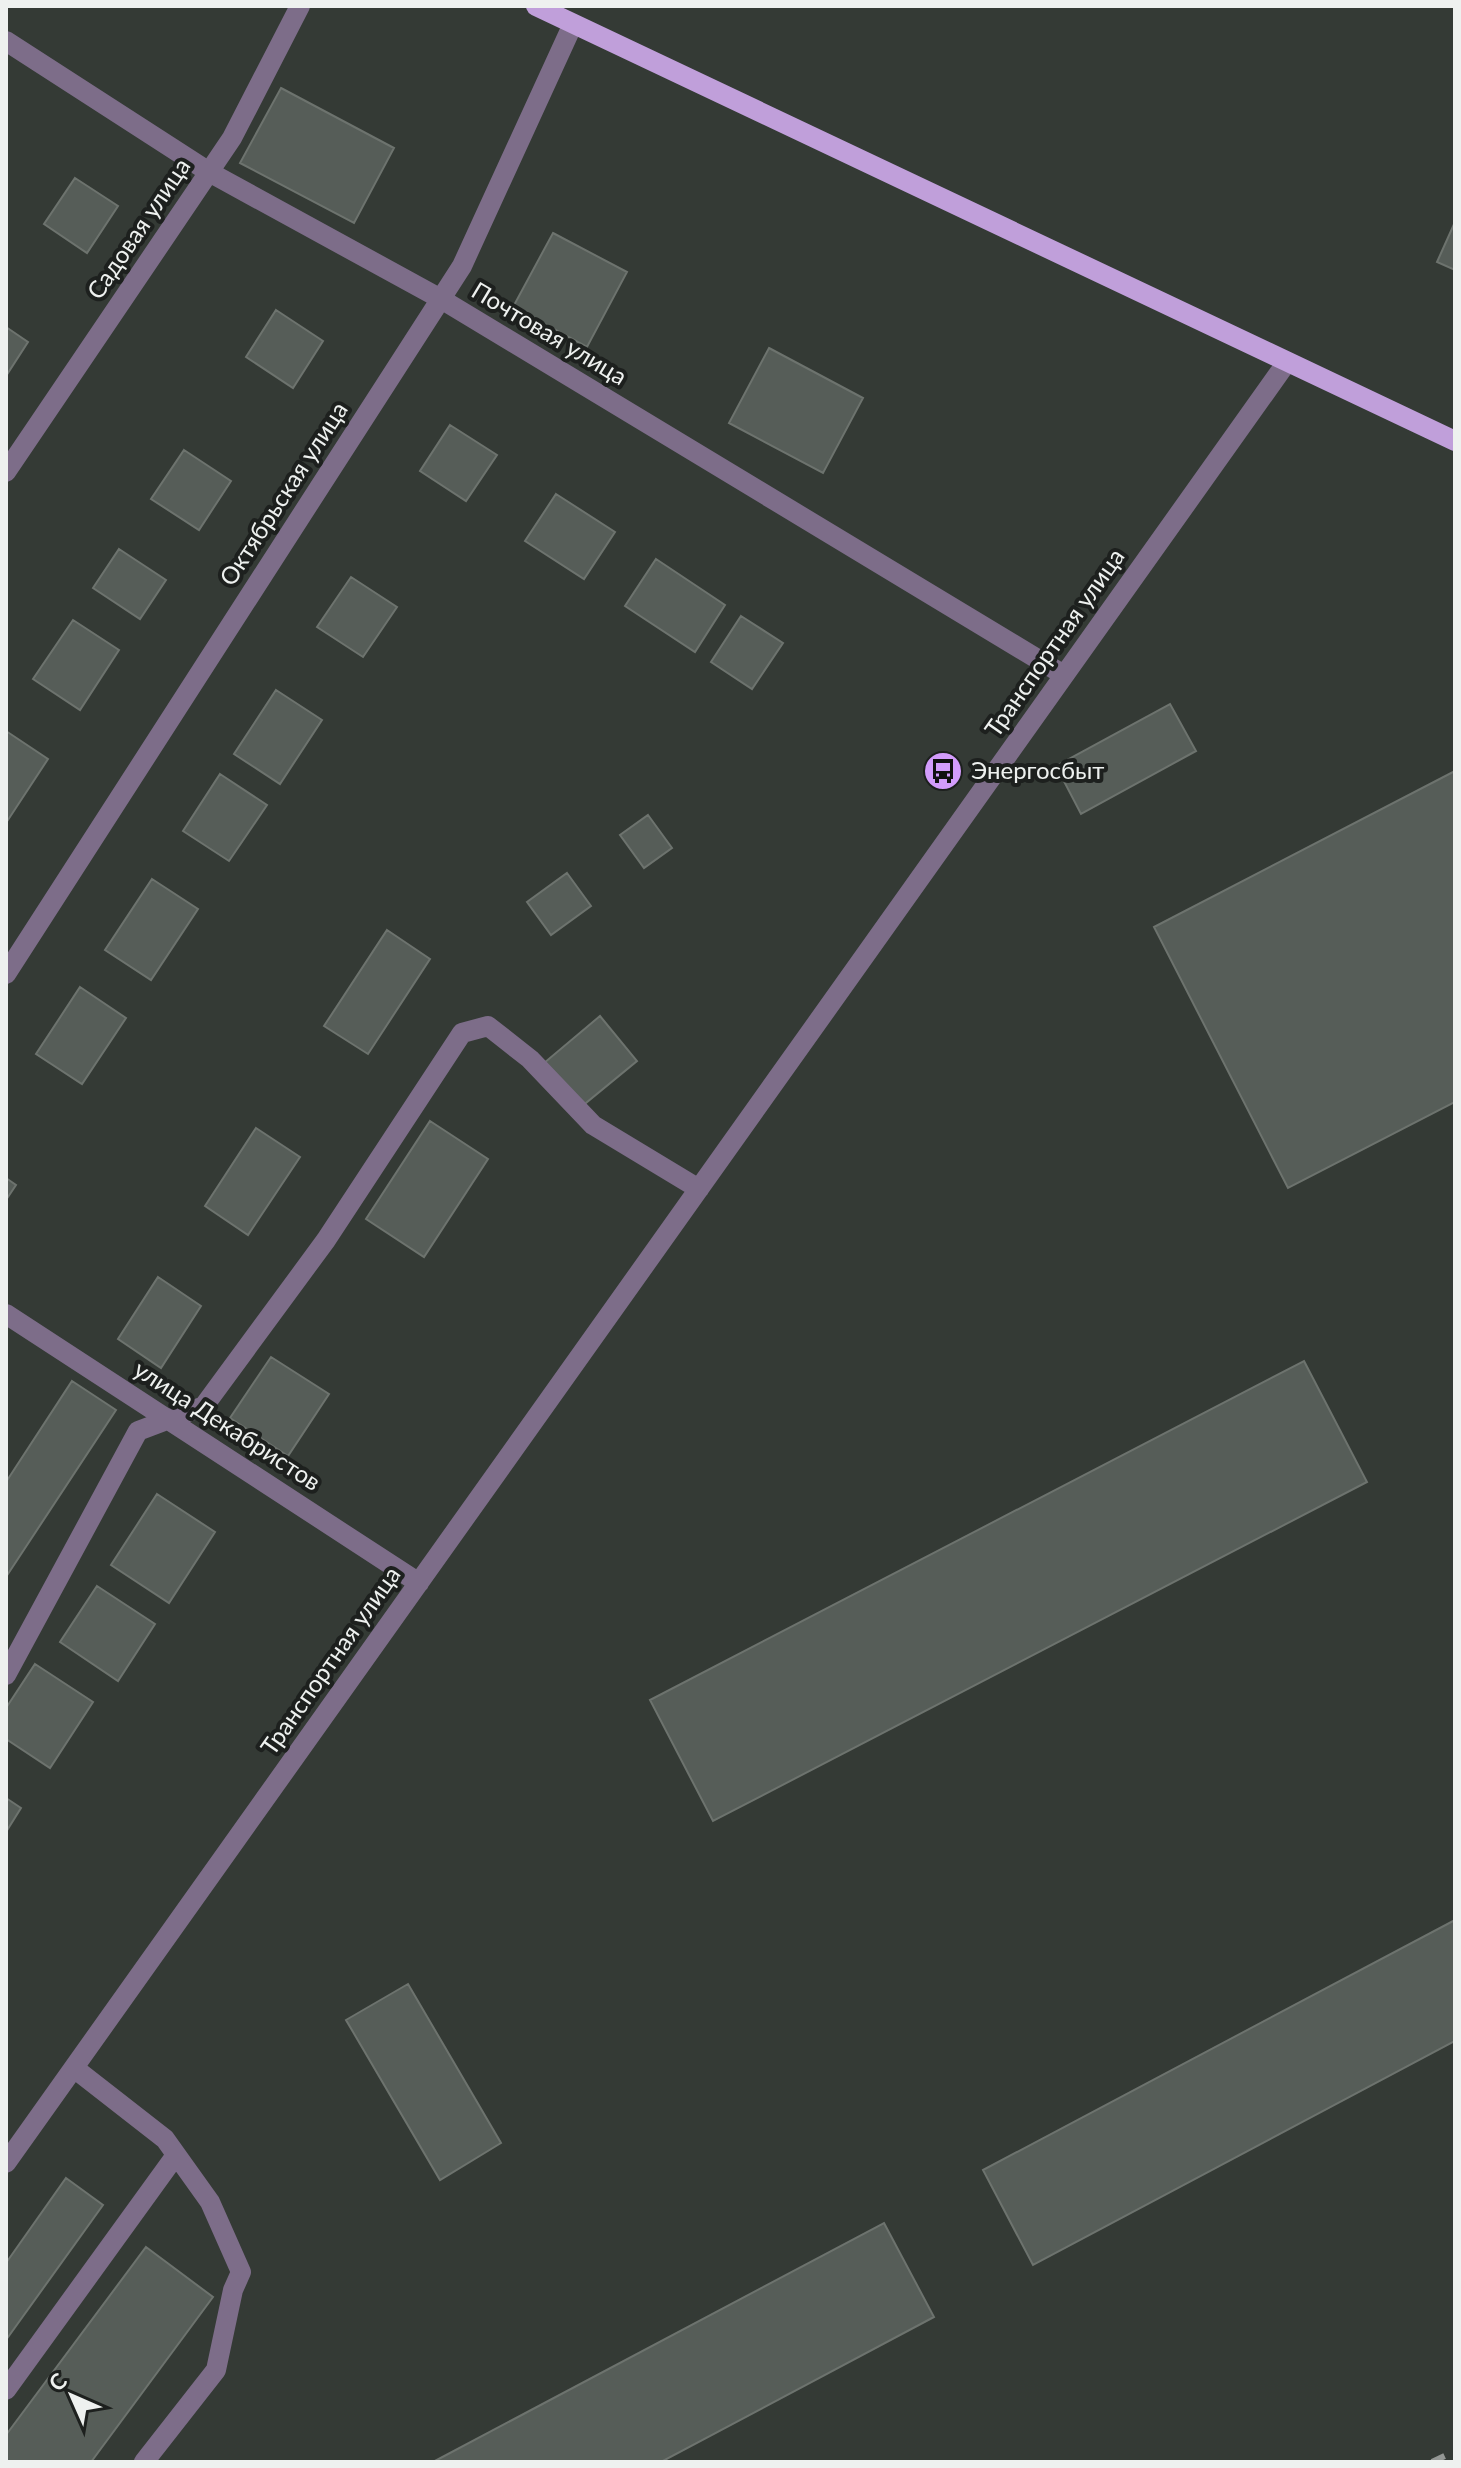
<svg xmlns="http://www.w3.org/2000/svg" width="1461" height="2468" font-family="Lato,sans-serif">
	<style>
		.building { fill: #565d58; stroke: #6d736e; stroke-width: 2 }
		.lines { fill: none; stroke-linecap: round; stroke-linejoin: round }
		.minor { stroke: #7d6d89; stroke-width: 20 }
		.major { stroke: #c09fda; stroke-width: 20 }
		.rail { stroke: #939794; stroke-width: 6; stroke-dasharray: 14 14; stroke-linecap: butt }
		.labels { text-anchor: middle; stroke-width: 8; stroke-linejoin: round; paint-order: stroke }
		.street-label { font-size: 24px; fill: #eef1ef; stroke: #1d201e }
		.poi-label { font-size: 24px; fill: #eef1ef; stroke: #1d201e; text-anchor: start }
	</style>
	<rect width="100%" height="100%" fill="#343a35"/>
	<!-- building -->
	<path class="building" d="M281 88 394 148 354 223 240 163Z
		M75 178 118 206 87 253 44 224Z
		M1455 222V270L1437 262Z
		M553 233 627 272 587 347 513 307Z
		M276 310 323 341 293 388 246 357Z
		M6 327 28 342 6 376Z
		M769 348 863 398 823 473 729 423Z
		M450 425 497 455 466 501 420 471Z
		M184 450 231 481 199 530 151 499Z
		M556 494 615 532 584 579 525 541Z
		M119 549 166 580 140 619 93 588Z
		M656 559 725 605 695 652 625 606Z
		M351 577 397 607 363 657 317 627Z
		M741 616 783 643 752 689 711 662Z
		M73 620 119 650 80 710 33 679Z
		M276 690 322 720 280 784 234 754Z
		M1170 704 1196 751 1081 814 1056 766Z
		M6 731 48 759 6 823Z
		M1455 771V1102L1288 1188 1154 927Z
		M220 774 267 805 229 861 183 831Z
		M648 815 672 848 644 868 620 835Z
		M567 873 591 906 551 935 527 902Z
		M152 879 198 909 151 980 105 950Z
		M387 930 430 959 368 1054 324 1026Z
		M80 987 126 1018 82 1084 36 1054Z
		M600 1016 637 1061 581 1107 544 1063Z
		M430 1121 488 1159 424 1257 366 1219Z
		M256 1128 300 1157 248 1235 205 1206Z
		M6 1178 16 1185 6 1200Z
		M158 1277 201 1306 161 1368 118 1339Z
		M271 1357 329 1394 288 1456 230 1418Z
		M1304 1361 1367 1482 713 1821 650 1700Z
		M72 1381 116 1410 6 1577V1482Z
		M157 1494 215 1532 169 1603 111 1565Z
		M97 1586 155 1624 118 1681 60 1642Z
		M35 1664 93 1702 50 1768 6 1739V1708Z
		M6 1798 21 1808 6 1832Z
		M1455 1920V2041L1033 2265 983 2170Z
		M408 1984 501 2143 440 2180 346 2020Z
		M66 2178 103 2205 6 2340V2263Z
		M884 2223 934 2317 661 2462H433Z
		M146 2247 213 2297 91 2462H6V2435Z"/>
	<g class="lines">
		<!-- minor -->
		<path class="minor" d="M6 41 209 172 441 299 1064 675
			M6 472 232 138 300 6
			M6 974 462 266 573 24
			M6 1314 419 1583
			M6 1675 138 1431 204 1406 326 1240 462 1033 488 1026 530 1059 593 1125 699 1189
			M74 2068 165 2139 210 2202 241 2272 233 2290 216 2370 144 2462
			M6 2163 1287 362
			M6 2390 176 2155"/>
		<!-- major -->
		<path class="major" d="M536 6 1455 441"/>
		<!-- rail -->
		<path class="rail" d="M1432 2462 1455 2451"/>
	</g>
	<!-- icons -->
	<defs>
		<g id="bus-disc" transform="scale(2)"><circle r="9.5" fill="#d39cfc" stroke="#1d201e"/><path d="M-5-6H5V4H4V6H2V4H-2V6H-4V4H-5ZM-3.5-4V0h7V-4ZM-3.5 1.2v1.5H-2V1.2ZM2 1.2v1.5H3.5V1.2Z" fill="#111"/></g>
	</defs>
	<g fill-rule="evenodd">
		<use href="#bus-disc" x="943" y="771"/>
	</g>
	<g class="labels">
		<!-- street labels -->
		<g class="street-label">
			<text transform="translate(139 229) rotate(-56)" y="8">Садовая улица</text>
			<text transform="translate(549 334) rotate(31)" y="8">Почтовая улица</text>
			<text transform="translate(284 494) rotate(-57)" y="8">Октябрьская улица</text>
			<text transform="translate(1055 643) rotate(-55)" y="8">Транспортная улица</text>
			<text transform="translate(227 1426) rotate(33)" y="8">улица Декабристов</text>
			<text transform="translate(331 1661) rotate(-55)" y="8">Транспортная улица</text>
		</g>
		<!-- poi labels -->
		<g class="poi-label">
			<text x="971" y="779">Энергосбыт</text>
		</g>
	</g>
	<!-- border -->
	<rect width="1461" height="2468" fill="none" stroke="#eef1ef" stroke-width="16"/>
	<!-- north arrow -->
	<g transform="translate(72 2396) rotate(315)" stroke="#1d201e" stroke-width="6" paint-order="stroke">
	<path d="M0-6L14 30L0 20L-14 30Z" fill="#eef1ef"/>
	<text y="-12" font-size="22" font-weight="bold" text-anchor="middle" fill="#eef1ef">С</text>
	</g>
</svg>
